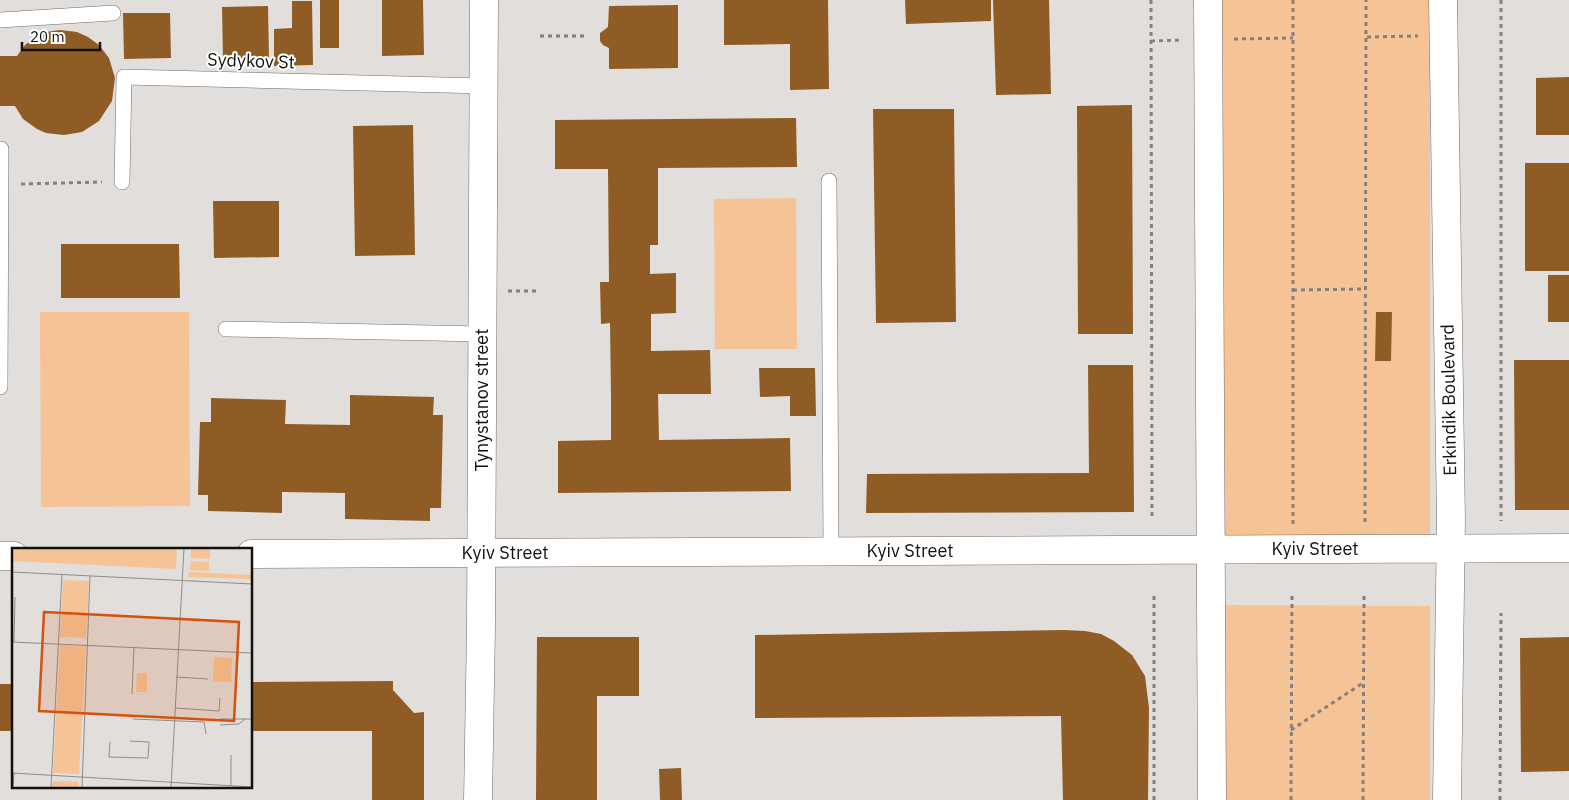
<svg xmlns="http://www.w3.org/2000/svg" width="1569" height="800" font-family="'IBM Plex Sans',sans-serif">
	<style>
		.green { fill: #f5c395 }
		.building { fill: #8f5c25 }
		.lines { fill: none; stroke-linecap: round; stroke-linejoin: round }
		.lane-casing { stroke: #6f6c6a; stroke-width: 16 }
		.street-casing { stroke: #6f6c6a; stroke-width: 29 }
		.secondary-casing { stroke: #6f6c6a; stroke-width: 29 }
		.path { stroke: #83817f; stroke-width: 3; stroke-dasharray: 4 4; stroke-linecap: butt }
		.lane { stroke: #fff; stroke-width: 15 }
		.street { stroke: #fff; stroke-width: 28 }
		.secondary { stroke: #fff; stroke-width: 28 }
		.labels { text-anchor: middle; stroke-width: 4; stroke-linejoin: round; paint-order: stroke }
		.street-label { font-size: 18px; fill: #121110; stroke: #fff }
		.inset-road { fill: none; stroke: #8f8c8a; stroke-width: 1 }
		.view { fill: #d3520c; fill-opacity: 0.15; stroke: #d3520c; stroke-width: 2.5 }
		.inset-edge { fill: none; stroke: #121110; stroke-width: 2.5 }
	</style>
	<rect width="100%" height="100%" fill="#e2dedb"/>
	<!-- green -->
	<path class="green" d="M1221 0H1430V542H1221Z
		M796 198 797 349H715L714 199Z
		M40 312H189L190 506 41 507Z
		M1221 605 1430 606V800H1221Z"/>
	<!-- building -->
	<path class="building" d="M320 0H339V48H320Z
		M382 0H423L424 55 382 56Z
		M724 0H828L829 89 790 90V44L724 45Z
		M905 0H991V21L906 24Z
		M993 0H1049L1051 94 996 95Z
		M292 1H312L313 65 274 66V29L292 28Z
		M678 5V68L609 69V48L603 45 600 41V33L608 27 609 6Z
		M268 6 269 58 223 59 222 7Z
		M123 13H170L171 58 124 59Z
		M60 30 77 32 88 37 99 45 109 58 115 78 112 101 99 121 82 132 64 135 46 133 37 129 23 119 15 106H0V56H17L25 45 33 38 46 32Z
		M1569 77V135H1536V78Z
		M1132 105 1133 334H1078L1077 106Z
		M873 109H954L956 322 876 323Z
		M796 118 797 167 658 168V245H650V274L676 273V313L651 314V351L710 350 711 394H658L659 440 790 438 791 491 558 493V441L611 440V395L610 323 601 324 600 282H609L608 169H555V120Z
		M413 125 415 255 355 256 353 126Z
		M1525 163H1569V271H1525Z
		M213 201H279V257L214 258Z
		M61 244H179L180 298H61Z
		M1548 275H1569V322H1548Z
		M1376 312H1392L1391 361H1375Z
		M1514 360H1569V510H1515Z
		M1088 365H1133L1134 512 866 513 867 474 1089 473Z
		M759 368H815L816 416H790V396L760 397Z
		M350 395 434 397 433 415H443L441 508H430V521L345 519V493L282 492V513L208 511V495H198L200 422H211V398L286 400 285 424 350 425Z
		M1064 630 1085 631 1101 634 1114 641 1132 655 1145 676 1149 708 1148 800H1063L1061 716 755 718V635Z
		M537 637H639V696H597V800H536Z
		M1569 637V771L1521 772 1520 638Z
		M393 681V690L414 713 424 712V800H372V731H251V682Z
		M0 684H14V731H0Z
		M681 768 682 800H660L659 769Z"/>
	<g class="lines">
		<!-- lane casing -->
		<g class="lane-casing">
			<path id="lane" d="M0 20 113 13
				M829 181 831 552
				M122 182 124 77 484 86
				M226 329 482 334
				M0 387 1 149"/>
		</g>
		<!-- street casing -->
		<g class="street-casing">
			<path id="street" d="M478 800 481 627 484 0"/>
		</g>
		<!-- secondary casing -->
		<g class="secondary-casing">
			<path id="secondary" d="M1208 0 1212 800
				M1443 0 1451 520 1447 800
				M251 554 1569 548
				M0 556H14"/>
		</g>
		<!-- path -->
		<path class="path" d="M1151 0 1152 519
			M1501 0V521
			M540 36H587
			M1367 37 1418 36
			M1234 39 1293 38
			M1151 41 1183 40
			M21 184 102 182
			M1293 290 1365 289
			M508 291H538
			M1365 522 1366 0
			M1293 524V0
			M1291 730 1363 683
			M1154 800V596
			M1291 800 1292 595
			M1363 800 1364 595
			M1500 800 1501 613"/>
		<!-- lane -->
		<use href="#lane" class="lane"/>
		<!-- street -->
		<use href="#street" class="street"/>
		<!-- secondary -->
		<use href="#secondary" class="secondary"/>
	</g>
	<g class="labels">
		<!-- street labels -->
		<g class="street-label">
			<text transform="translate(251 61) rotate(2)" y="6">Sydykov St</text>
			<text transform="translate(482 400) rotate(-90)" y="6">Tynystanov street</text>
			<text transform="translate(1449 400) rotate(-91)" y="6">Erkindik Boulevard</text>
			<text x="1315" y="555">Kyiv Street</text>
			<text x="910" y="557">Kyiv Street</text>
			<text x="505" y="559">Kyiv Street</text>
		</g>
	</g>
	<!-- overview -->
	<g transform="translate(12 548)">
		<rect width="240" height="240" fill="#e2dedb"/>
		<path d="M0 0H165L164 21 0 13ZM179 0H198V11L179 10ZM179 13 197 14V23L178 22ZM177 24 240 27V31L176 29ZM51 32 77 33 74 90 48 89ZM48 97 74 98 67 226 41 225ZM202 109 220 110 219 134 201 133ZM125 125H135V144H124ZM41 233 67 234 66 240H40Z" fill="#f5c395"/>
		<path class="inset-road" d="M0 24 240 36M0 94 240 105M2 94 3 49M164 129 196 131M120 146 122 99M223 155 226 104M163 160 207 163 208 150M121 171 192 174 194 186M208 171H240M208 177 227 176 233 171M98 194 97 209 136 210 137 194 118 193M0 225 240 239M219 238V207M1 240 2 225M39 240 50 26M70 240 78 28M159 240 172 0"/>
		<path class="view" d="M32 64 227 74 222 173 27 163Z"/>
		<rect width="240" height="240" class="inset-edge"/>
	</g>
	<!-- scale -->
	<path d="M22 42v8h78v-8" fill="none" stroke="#121110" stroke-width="2.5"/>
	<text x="30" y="42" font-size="15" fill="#121110" stroke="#ffffff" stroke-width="4" paint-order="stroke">20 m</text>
</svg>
